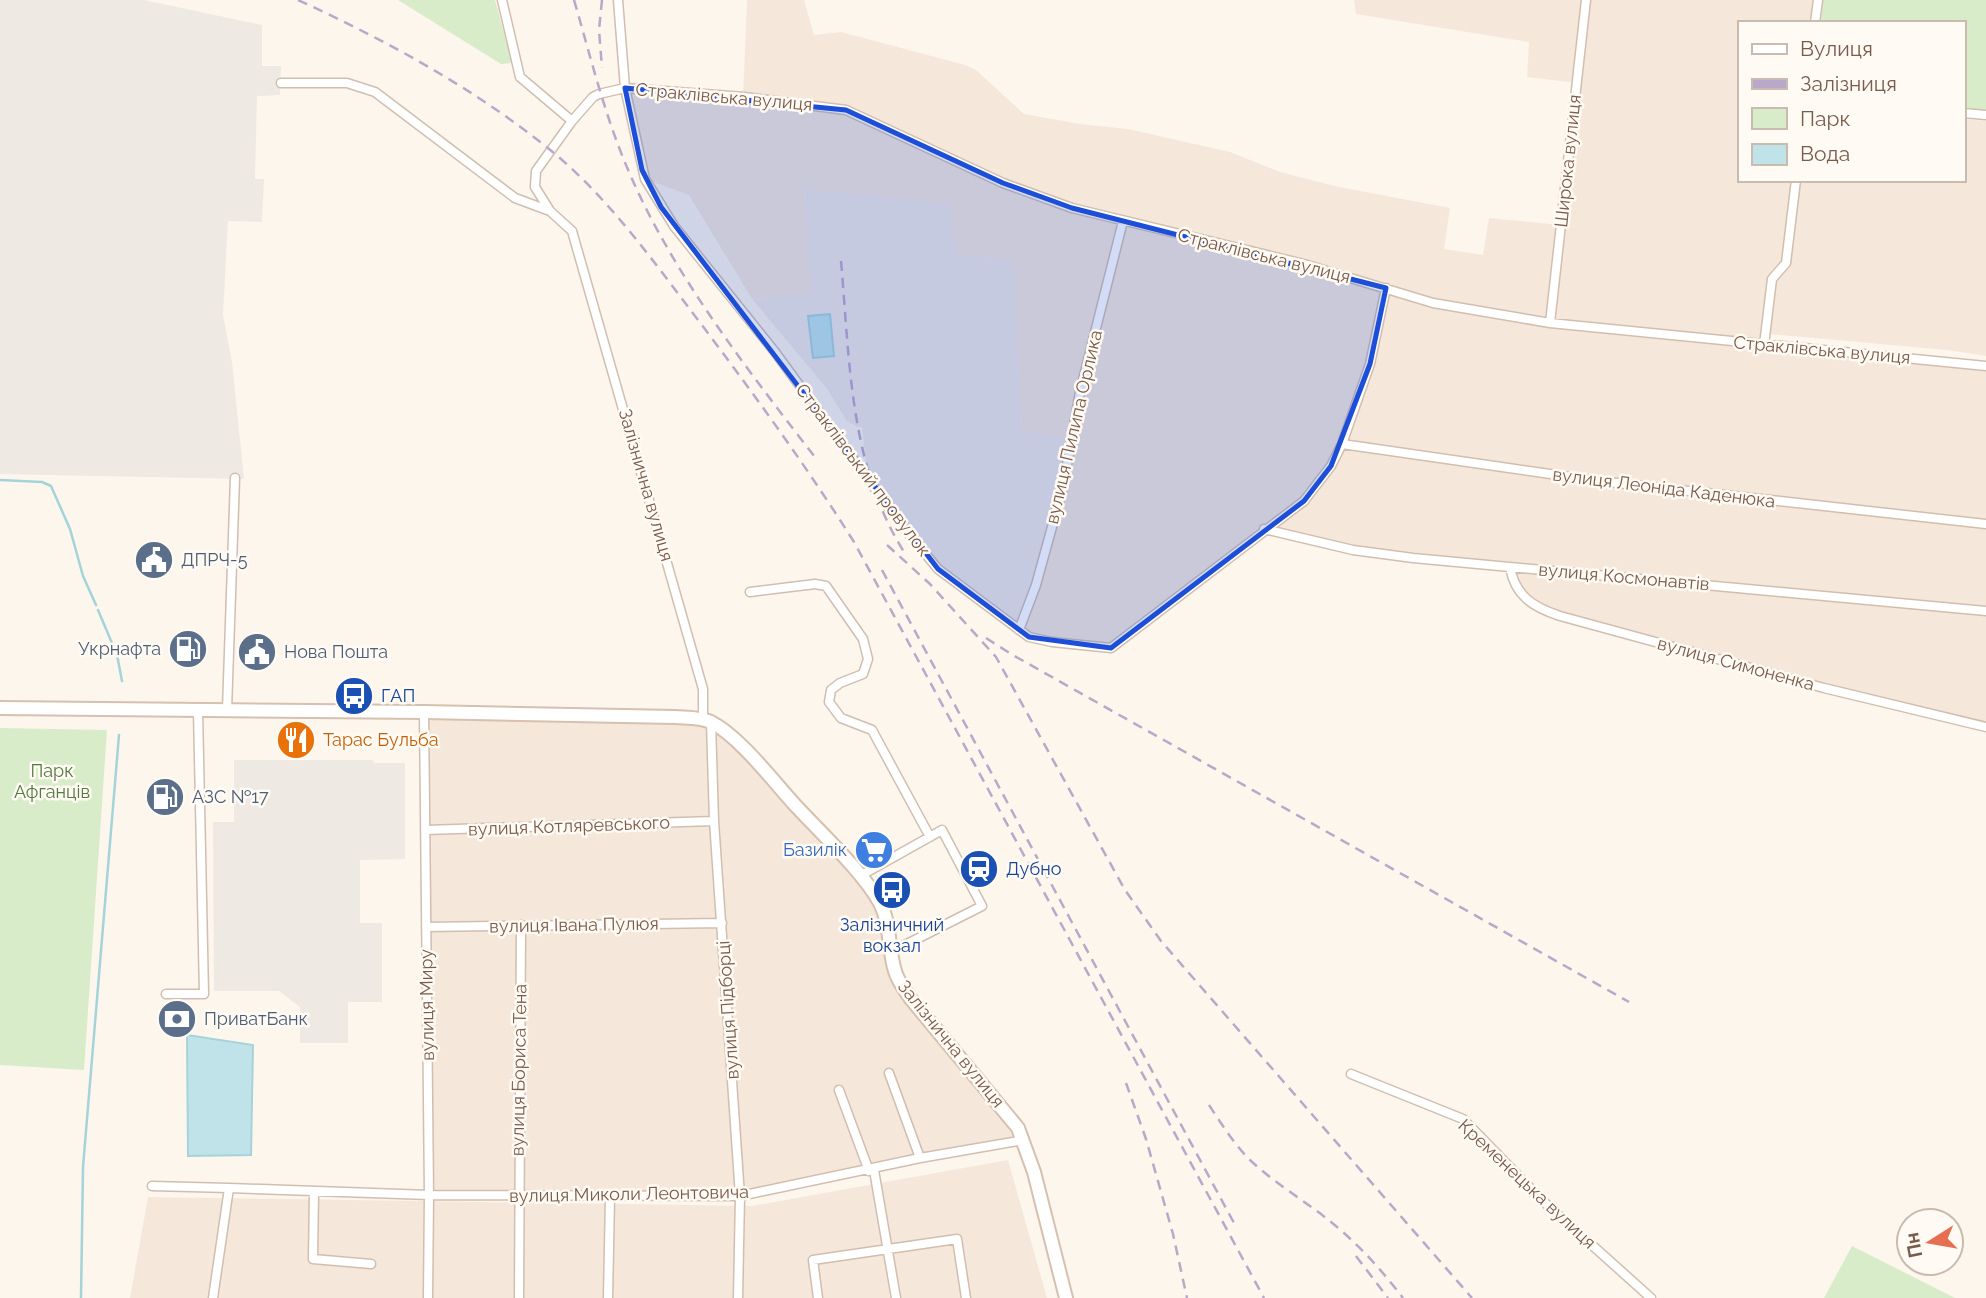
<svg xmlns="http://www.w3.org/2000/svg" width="1986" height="1298" font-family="Raleway,sans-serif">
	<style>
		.residential { fill: #f5e8da }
		.industrial { fill: #efe9e4 }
		.green { fill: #d8ecc9 }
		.water { fill: #bfe3e8; stroke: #a5d3da; stroke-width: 2 }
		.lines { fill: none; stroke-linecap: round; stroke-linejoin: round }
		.stream { stroke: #a5d3da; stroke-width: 2.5 }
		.street-casing { stroke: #d1beb0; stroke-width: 11 }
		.secondary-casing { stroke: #d6c0b0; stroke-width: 16 }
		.street { stroke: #fff; stroke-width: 8 }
		.secondary { stroke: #fff; stroke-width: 12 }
		.rail { stroke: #b9a8c9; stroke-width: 2.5; stroke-dasharray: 10 7; stroke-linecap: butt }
		.marked { fill: #1d4ed8; fill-opacity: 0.2; stroke: #1d4ed8; stroke-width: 5; stroke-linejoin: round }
		.labels { text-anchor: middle; stroke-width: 5; stroke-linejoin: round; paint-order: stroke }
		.street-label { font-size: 18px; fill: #7a5c4d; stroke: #fffaf3 }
		.service-label { font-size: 18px; fill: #4e5e75; stroke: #fffaf3; text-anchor: start }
		.transit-label { font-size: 18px; fill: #164399; stroke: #fffaf3; text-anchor: start }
		.food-label { font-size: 18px; fill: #c56008; stroke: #fffaf3; text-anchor: start }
		.park-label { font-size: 18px; fill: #537a41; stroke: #fffaf3 }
		.shop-label { font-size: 18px; fill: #366cbe; stroke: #fffaf3; text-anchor: end }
	</style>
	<rect width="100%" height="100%" fill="#fdf6ec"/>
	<!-- residential -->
	<path class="residential" d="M747 0H804L814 35 841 32 965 65 976 70 1024 114 1080 124 1128 129 1230 152 1280 172 1339 187 1450 208 1444 249 1483 255 1489 218 1561 225 1577 83 1527 77 1529 42 1356 14 1354 0H1818L1815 23H1739V180H1796L1786 263 1772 279 1764 345 1986 366V727L1584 623 1527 601 1509 567 1413 558 1264 529 1111 648 1052 642 1019 630 1071 440 1021 431 1013 260 956 254 804 189 812 293 752 299 689 195 645 179 625 88 743 97Z
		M1963 119 1986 121V356L1947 350 1769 334 1775 281 1790 266 1800 180H1963Z
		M424 712 675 717 718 727 872 892 894 967 1024 1140 740 1196 429 1195Z
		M1008 1160 1047 1298H130L148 1197 752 1206Z"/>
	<!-- industrial -->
	<path class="industrial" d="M0 0H144L262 25V66H281L280 95 257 96 255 179H264L262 222 228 221 223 315 232 362 244 479 0 474Z
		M804 189 950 204 956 254 1014 260 1021 430 1072 440 1063 487 1019 630 938 569 868 479 862 427H857L846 420 828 390 752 299 811 293Z
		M234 760H373L374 763H405V859L360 860V923H382V1002H348V1043H300V1007L279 991H214L213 822H234Z"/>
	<!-- green -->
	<path class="green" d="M398 0H495L512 63 501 64Z
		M1823 0H1986V111L1963 109V23H1821Z
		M0 728 107 730 84 1070 0 1065Z
		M1852 1246 1955 1298H1824Z"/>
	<!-- water -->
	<path class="water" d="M830 314 834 356 813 358 808 316Z
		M187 1035 253 1045 251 1155 188 1156Z"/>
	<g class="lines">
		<!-- stream -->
		<path class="stream" d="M0 480 42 482 51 486 70 529 83 576 96 605
			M98 610 117 655 122 681
			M81 1298 83 1167 119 735"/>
		<!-- street casing -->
		<g class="street-casing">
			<path id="street" d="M502 0 520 77 572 121
				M618 0 625 88 645 179 674 226 775 352 903 527 938 569 1029 637 1052 642 1111 648 1304 501 1331 466 1342 444 1370 364 1386 288
				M1815 23 1818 0
				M281 83H347L375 92 515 198 550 211 572 231 703 689V719
				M1963 113 1986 115
				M550 211 535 187 536 171 572 121 593 97 599 94 625 88 744 97 846 110 1003 183 1072 208 1304 264 1433 303 1550 323 1986 366
				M1550 323 1586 0
				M1764 345 1772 279 1786 263 1796 180
				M1342 444 1599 481 1986 524
				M1264 529 1353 550 1413 558 1986 611
				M1510 567C1515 596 1533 607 1560 616L1824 688 1986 727
				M750 592 815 584 826 586 863 639 868 659 863 674 840 683 831 690 829 702 841 718 872 730 930 837
				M1019 630 1036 585 1063 487 1080 392 1123 221
				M227 710 235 478
				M424 712 429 1195 428 1298
				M711 722 714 821 740 1196 738 1298
				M425 830 714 821
				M860 876 942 830 982 906 891 952
				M426 927 722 923
				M166 994H204L198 710
				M889 1073 920 1158
				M1351 1074 1463 1119 1544 1202 1651 1298
				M839 1090 869 1171
				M874 1170 896 1298
				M152 1186 229 1188
				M314 1192 313 1259 371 1264
				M213 1298 229 1188 429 1195 740 1196 920 1158 1024 1140
				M519 1298 521 925
				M608 1298 610 1197
				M818 1298 813 1260 957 1239 966 1298"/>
		</g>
		<!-- secondary casing -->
		<g class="secondary-casing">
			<path id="secondary" d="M0 708 424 712 675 717C687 718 700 717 711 722 740 737 773 781 795 805 820 832 863 872 880 903 891 924 888 949 895 971 898 982 905 990 911 999L1018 1128 1034 1172 1066 1298"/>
		</g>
		<!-- street -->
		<use href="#street" class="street"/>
		<!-- secondary -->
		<use href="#secondary" class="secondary"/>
		<!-- rail -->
		<path class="rail" d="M298 0C387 41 472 87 549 149 606 195 651 258 695 316 751 390 805 464 854 542L1264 1298
			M574 0C591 58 605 117 629 172 673 275 750 373 818 461
			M602 0 599 30 602 68
			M841 261C850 362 849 467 906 555
			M887 545 930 584 996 657 1125 890 1161 941 1472 1298
			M882 570 1234 1223
			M986 638 1011 654 1629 1002
			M1126 1083 1146 1139 1173 1234 1187 1298
			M1209 1105C1221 1123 1232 1141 1247 1157 1274 1184 1308 1202 1337 1227 1362 1248 1383 1272 1403 1298
			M1356 1256 1388 1298"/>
	</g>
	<!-- marked area -->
	<path class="marked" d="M625 88 846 110 1003 183 1072 208 1386 288 1370 364 1331 466 1304 501 1111 648 1029 637 938 569 661 207 642 170Z"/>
	<!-- icons -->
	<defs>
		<g id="civic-disc" transform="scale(2.0125)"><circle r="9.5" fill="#5c6f8a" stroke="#fffaf3"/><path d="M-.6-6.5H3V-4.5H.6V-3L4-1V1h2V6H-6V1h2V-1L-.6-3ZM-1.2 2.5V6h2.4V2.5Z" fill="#fff"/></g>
		<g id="fuel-disc" transform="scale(2.0125)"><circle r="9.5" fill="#5c6f8a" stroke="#fffaf3"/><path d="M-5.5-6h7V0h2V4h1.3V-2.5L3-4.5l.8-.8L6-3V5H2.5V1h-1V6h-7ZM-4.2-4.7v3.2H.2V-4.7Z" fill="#fff"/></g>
		<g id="bus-disc" transform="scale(2.0125)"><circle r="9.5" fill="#1a4fb4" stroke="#fffaf3"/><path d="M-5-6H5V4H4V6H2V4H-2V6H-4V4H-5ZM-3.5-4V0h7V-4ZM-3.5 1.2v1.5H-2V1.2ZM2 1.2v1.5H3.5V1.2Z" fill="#fff"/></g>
		<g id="restaurant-disc" transform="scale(2.0125)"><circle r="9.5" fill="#e8710a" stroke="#fffaf3"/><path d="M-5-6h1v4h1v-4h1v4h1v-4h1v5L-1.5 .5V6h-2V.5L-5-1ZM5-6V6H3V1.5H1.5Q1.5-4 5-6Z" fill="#fff"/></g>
		<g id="supermarket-disc" transform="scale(2.0125)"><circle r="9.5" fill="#3f7fe0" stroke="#fffaf3"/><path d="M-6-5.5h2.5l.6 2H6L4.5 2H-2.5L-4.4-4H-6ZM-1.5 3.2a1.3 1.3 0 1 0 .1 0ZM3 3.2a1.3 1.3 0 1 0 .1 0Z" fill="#fff"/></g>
		<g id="station-disc" transform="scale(2.0125)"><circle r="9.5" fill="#1a4fb4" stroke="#fffaf3"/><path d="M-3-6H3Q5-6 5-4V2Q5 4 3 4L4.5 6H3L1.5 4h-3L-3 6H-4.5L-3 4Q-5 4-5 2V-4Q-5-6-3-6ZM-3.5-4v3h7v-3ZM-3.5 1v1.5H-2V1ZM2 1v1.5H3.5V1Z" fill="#fff"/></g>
		<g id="bank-disc" transform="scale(2.0125)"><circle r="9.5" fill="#5c6f8a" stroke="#fffaf3"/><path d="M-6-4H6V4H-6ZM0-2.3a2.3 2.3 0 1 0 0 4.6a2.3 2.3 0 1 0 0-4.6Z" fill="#fff"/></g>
	</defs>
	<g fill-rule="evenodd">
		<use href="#civic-disc" x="154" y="560"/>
		<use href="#fuel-disc" x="188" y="649"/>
		<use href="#civic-disc" x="257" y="652"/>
		<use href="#bus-disc" x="354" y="696"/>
		<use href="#restaurant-disc" x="296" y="740"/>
		<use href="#fuel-disc" x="165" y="797"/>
		<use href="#supermarket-disc" x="874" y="850"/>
		<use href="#station-disc" x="979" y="869"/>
		<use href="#bus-disc" x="892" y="890"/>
		<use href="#bank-disc" x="177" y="1019"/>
	</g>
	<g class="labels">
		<!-- street labels -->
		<g class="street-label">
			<text transform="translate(724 97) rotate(5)" y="6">Страклівська вулиця</text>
			<text transform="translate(1568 161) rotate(-84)" y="6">Широка вулиця</text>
			<text transform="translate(1264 256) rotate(14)" y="6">Страклівська вулиця</text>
			<text transform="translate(1822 350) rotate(5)" y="6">Страклівська вулиця</text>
			<text transform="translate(1074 427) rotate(-77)" y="6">вулиця Пилипа Орлика</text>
			<text transform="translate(863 470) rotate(53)" y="6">Страклівський провулок</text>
			<text transform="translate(646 485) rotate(74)" y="6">Залізнична вулиця</text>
			<text transform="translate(1664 488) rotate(7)" y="6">вулиця Леоніда Каденюка</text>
			<text transform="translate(1624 577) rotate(5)" y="6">вулиця Космонавтів</text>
			<text transform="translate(1736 664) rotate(15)" y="6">вулиця Симоненка</text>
			<text transform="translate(569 826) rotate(-2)" y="6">вулиця Котляревського</text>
			<text transform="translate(574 925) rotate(-1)" y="6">вулиця Івана Пулюя</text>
			<text transform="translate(427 1005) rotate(-91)" y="6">вулиця Миру</text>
			<text transform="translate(728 1010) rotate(-94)" y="6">вулиця Підборці</text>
			<text transform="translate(951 1044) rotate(51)" y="6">Залізнична вулиця</text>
			<text transform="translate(519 1070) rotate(-89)" y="6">вулиця Бориса Тена</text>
			<text transform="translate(1527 1184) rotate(43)" y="6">Кременецька вулиця</text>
			<text transform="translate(629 1194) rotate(-1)" y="6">вулиця Миколи Леонтовича</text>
		</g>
		<!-- service labels -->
		<g class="service-label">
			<text x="181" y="566">ДПРЧ-5</text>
			<text x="161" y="655" text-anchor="end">Укрнафта</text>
			<text x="284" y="658">Нова Пошта</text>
			<text x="192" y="803">АЗС №17</text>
			<text x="204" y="1025">ПриватБанк</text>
		</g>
		<!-- transit labels -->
		<g class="transit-label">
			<text x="381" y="702">ГАП</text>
			<text x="1006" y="875">Дубно</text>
			<text x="892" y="931" text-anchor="middle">Залізничний<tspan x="892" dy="21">вокзал</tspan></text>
		</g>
		<!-- food labels -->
		<g class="food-label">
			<text x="323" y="746">Тарас Бульба</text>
		</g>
		<!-- park labels -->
		<g class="park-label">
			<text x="52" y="777">Парк<tspan x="52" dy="21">Афганців</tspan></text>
		</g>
		<!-- shop labels -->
		<g class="shop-label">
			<text x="847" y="856">Базилік</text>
		</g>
	</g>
	<!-- legend -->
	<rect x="1738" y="21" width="228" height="161" fill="#fffaf3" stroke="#cabbb1" stroke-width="2"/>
	<rect x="1752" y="44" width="35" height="10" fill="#ffffff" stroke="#cabbb1" stroke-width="2"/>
	<text x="1800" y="56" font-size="21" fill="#7a5c4d">Вулиця</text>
	<rect x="1752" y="79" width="35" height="10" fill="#b9a8c9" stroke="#cabbb1" stroke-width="2"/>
	<text x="1800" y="91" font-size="21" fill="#7a5c4d">Залізниця</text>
	<rect x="1752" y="108" width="35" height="21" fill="#d8ecc9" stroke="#cabbb1" stroke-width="2"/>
	<text x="1800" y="126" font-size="21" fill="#7a5c4d">Парк</text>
	<rect x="1752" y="144" width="35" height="21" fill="#bfe3e8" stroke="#cabbb1" stroke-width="2"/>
	<text x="1800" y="161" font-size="21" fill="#7a5c4d">Вода</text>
	<!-- north arrow -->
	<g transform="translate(1930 1242) rotate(259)"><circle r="33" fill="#fffaf3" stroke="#cabbb1" stroke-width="2"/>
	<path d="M0-5L12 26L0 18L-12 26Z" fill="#e76f51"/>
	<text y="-10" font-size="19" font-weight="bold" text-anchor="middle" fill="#7a5c4d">Пн</text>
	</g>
</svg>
